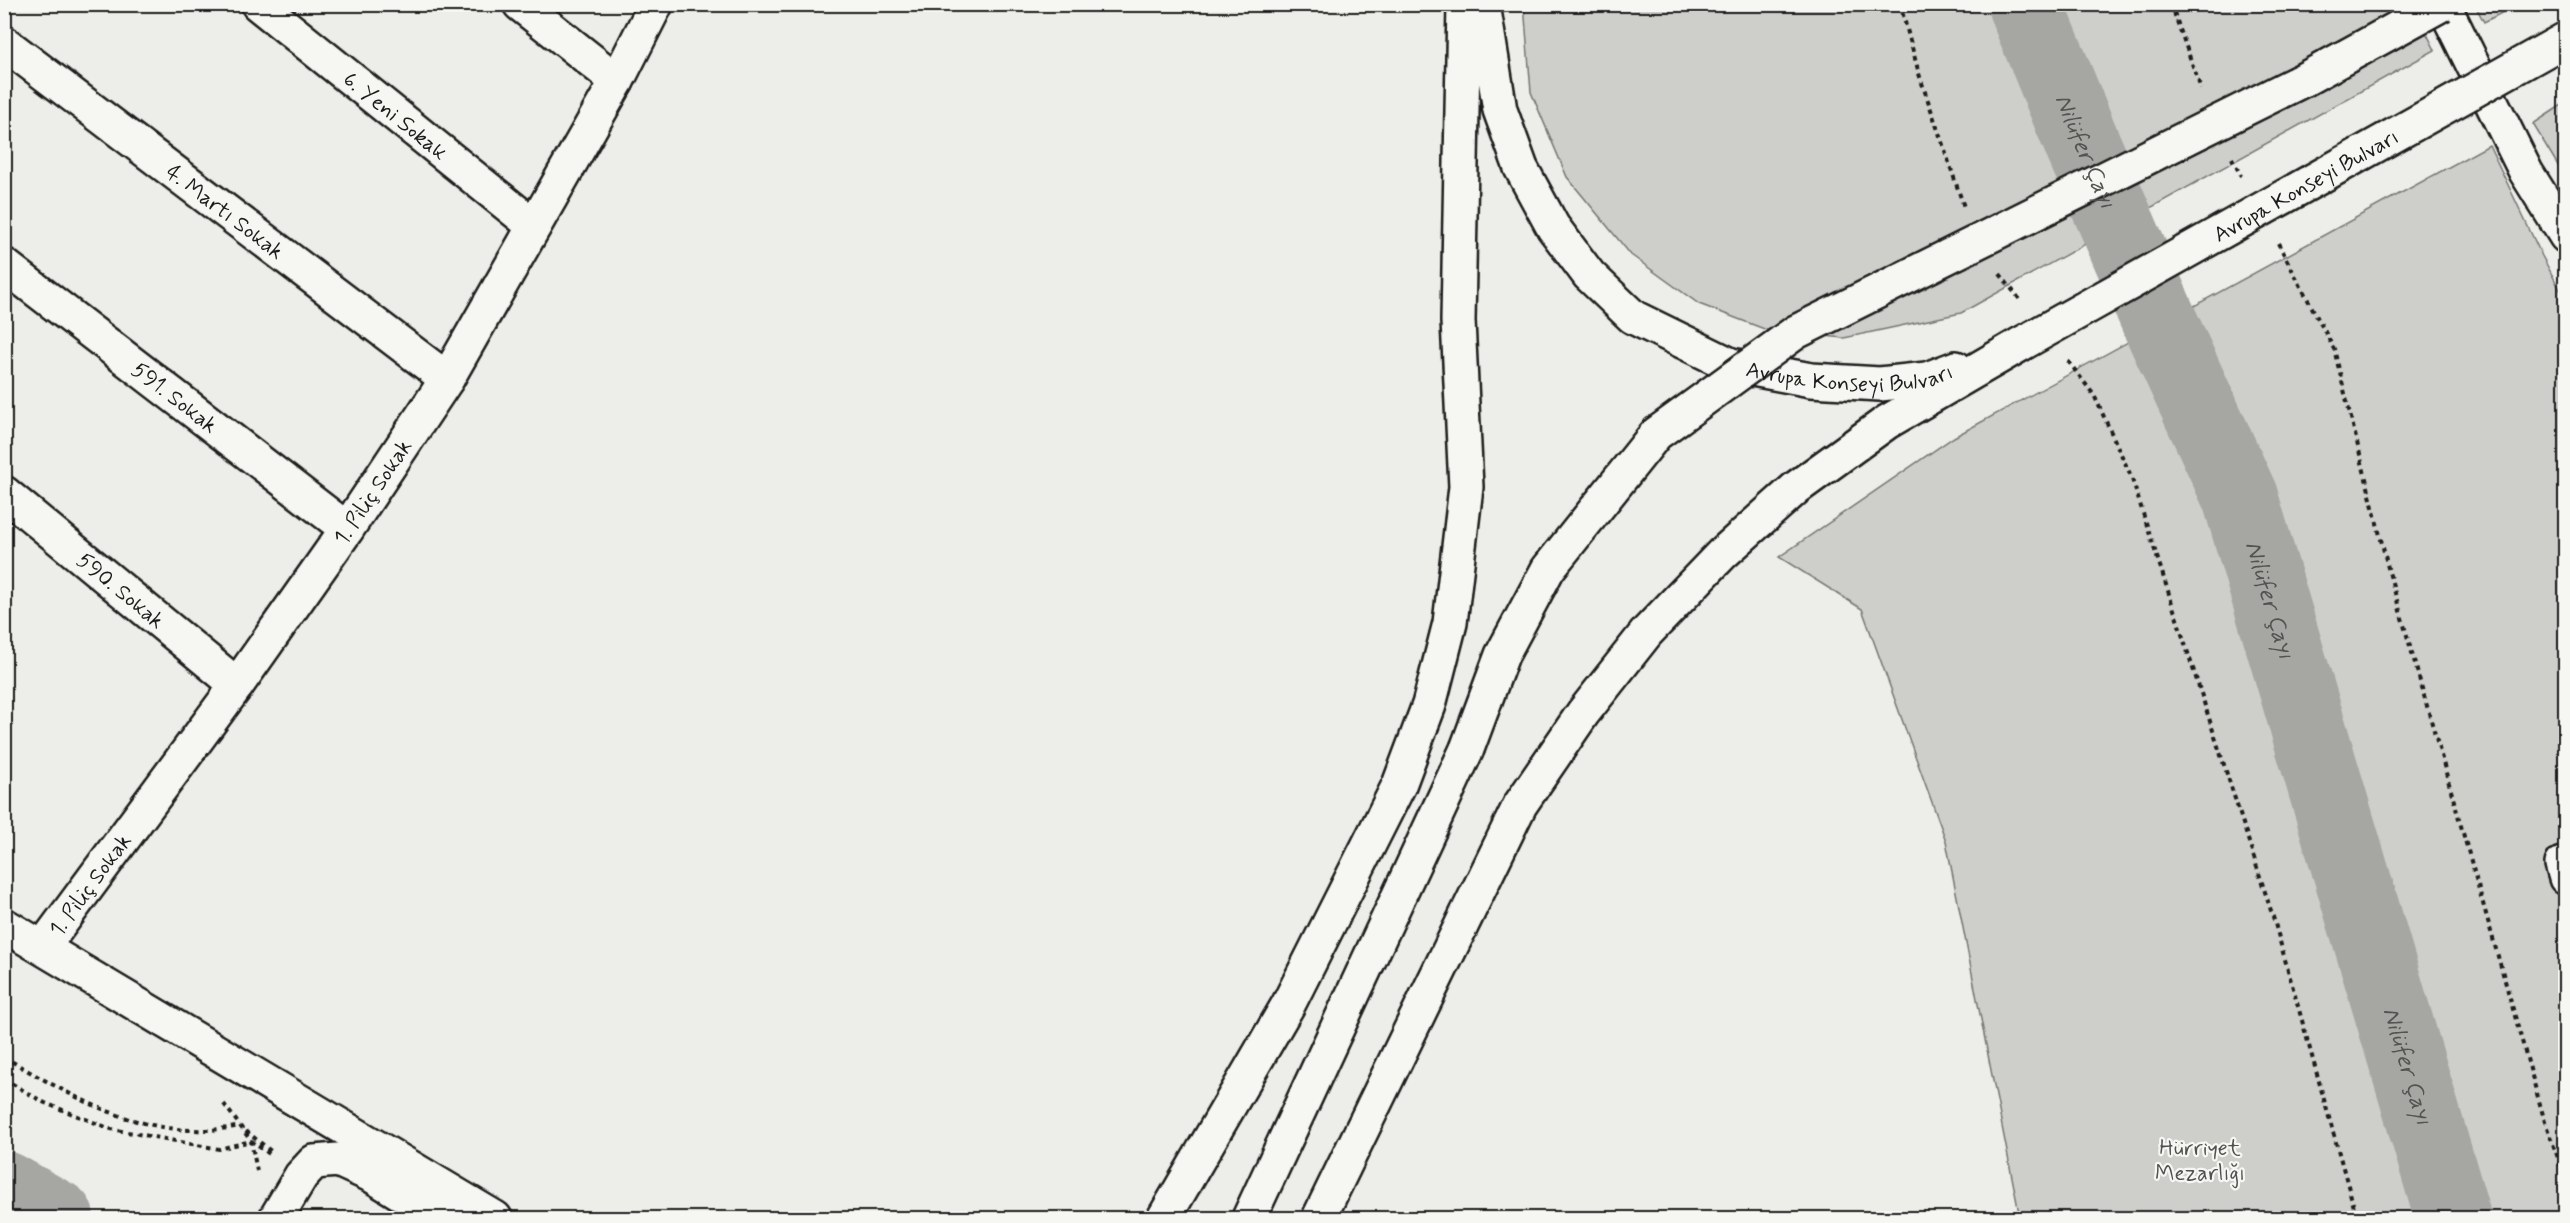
<svg xmlns="http://www.w3.org/2000/svg" width="2570" height="1223" font-family="Mynerve,sans-serif">
	<style>
		.green { fill: #cececb; stroke: #757574; stroke-width: 1.5 }
		.lines { fill: none; stroke-linecap: round; stroke-linejoin: round }
		.river { stroke: #a6a6a3; stroke-width: 76 }
		.minor-casing { stroke: #1c1c1c; stroke-width: 38 }
		.major-casing { stroke: #1c1c1c; stroke-width: 38 }
		.path { stroke: #1c1c1c; stroke-width: 4; stroke-dasharray: 4.5 4.5; stroke-linecap: butt }
		.minor { stroke: #f6f6f2; stroke-width: 33 }
		.major { stroke: #f6f6f2; stroke-width: 33 }
		.major-bridge-casing { stroke: #1c1c1c; stroke-width: 38; stroke-linecap: butt }
		.major-bridge { stroke: #f6f6f2; stroke-width: 33 }
		.labels { text-anchor: middle; stroke-width: 4.5; stroke-linejoin: round; paint-order: stroke }
		.street-label { font-size: 22px; fill: #1c1c1c; stroke: #f6f6f2 }
		.park-label { font-size: 22px; fill: #515151; stroke: #f6f6f2 }
		.water-label { font-size: 24px; font-style: italic; fill: #535352; stroke: #f6f6f2 }
	</style>
	<rect width="100%" height="100%" fill="#edede9"/>
	<filter id="ink" filterUnits="userSpaceOnUse"><feTurbulence type="fractalNoise" baseFrequency=".0167" numOctaves="2"/><feDisplacementMap in="SourceGraphic" scale="12" xChannelSelector="R" yChannelSelector="G"/><feConvolveMatrix kernelMatrix="1 2 1 2 8 2 1 2 1" color-interpolation-filters="sRGB"/></filter>
	<g filter="url(#ink)">
		<!-- green -->
		<path class="green" d="M2412 4 2435 50 1961 313 1844 338 1767 330 1699 304 1631 255 1567 177 1531 92 1524 5Z
			M2475 5H2517L2484 22Z
			M2565 103V177L2533 124Z
			M2489 145 2542 256 2565 299V1218H2020L1946 841 1862 609 1779 557 1954 437Z"/>
		<g class="lines">
			<!-- river -->
			<g class="river">
				<path id="s1" d="M2025 4 2084 148 2160 323 2240 497 2453 1218"/>
				<path d="M4 1189 56 1218"/>
			</g>
			<!-- minor casing -->
			<g class="minor-casing">
				<g id="minor">
					<path id="s2" d="M258 4 534 226"/>
					<path d="M520 4 617 81"/>
					<path id="s3" d="M4 43 447 379"/>
					<path id="s4" d="M4 265 347 529"/>
					<path id="s5" d="M4 493 237 685"/>
					<path d="M2562 864 2566 878"/>
					<path id="s6" d="M43 947 237 685 347 529 447 379 617 81 656 4"/>
				</g>
			</g>
			<!-- major casing -->
			<g class="major-casing">
				<g id="major">
					<path id="s7" d="M1483 4 1500 110 1521 168 1553 227 1589 275 1633 317 1731 365 1811 380 1880 384 1927 379 1956 368"/>
					<path d="M2443 4 2526 172 2566 236"/>
					<path d="M4 925 495 1218"/>
					<path d="M276 1218 301 1176 314 1162 338 1160 373 1176 441 1218"/>
					<path d="M1164 1218 1288 1005 1399 785 1429 705 1450 623 1466 487 1458 321 1464 4"/>
					<path d="M1249 1218 1467 749"/>
					<path d="M1319 1218 1520 805 1583 713 1647 632 1722 554 1796 488 1887 422 2021 344"/>
				</g>
			</g>
			<!-- path -->
			<path class="path" d="M1900 4 1920 77 1964 207
				M2171 4 2201 89
				M2232 158 2241 176
				M2278 243 2334 349 2389 572 2545 1122 2566 1180
				M2000 274 2021 301
				M2068 361 2094 395 2131 476 2274 920 2357 1218
				M4 1057C79 1100 150 1144 240 1126
				M4 1079 45 1103 111 1129 219 1149 251 1141 271 1155
				M224 1104 251 1141 257 1171
				M246 1131 272 1152"/>
			<!-- minor -->
			<use href="#minor" class="minor"/>
			<!-- major -->
			<use href="#major" class="major"/>
			<!-- major-bridge casing -->
			<g class="major-bridge-casing">
				<g id="major-bridge">
					<path id="s8" d="M2021 344 2566 39"/>
					<path d="M1467 749 1502 655 1548 569 1656 434 1796 332 2305 79 2442 4"/>
				</g>
			</g>
			<!-- major-bridge -->
			<use href="#major-bridge" class="major-bridge"/>
		</g>
	</g>
	<g class="labels">
		<!-- street labels -->
		<g class="street-label">
			<text dy="8" stroke="none"><textPath href="#s2" startOffset="177">6. Yeni Sokak</textPath></text>
			<text dy="8" stroke="none"><textPath href="#s8" startOffset="326">Avrupa Konseyi Bulvarı</textPath></text>
			<text dy="8" stroke="none"><textPath href="#s3" startOffset="278">4. Martı Sokak</textPath></text>
			<text dy="8" stroke="none"><textPath href="#s7" startOffset="586">Avrupa Konseyi Bulvarı</textPath></text>
			<text dy="8" stroke="none"><textPath href="#s4" startOffset="216">591. Sokak</textPath></text>
			<text dy="8" stroke="none"><textPath href="#s6" startOffset="562">1. Piliç Sokak</textPath></text>
			<text dy="8" stroke="none"><textPath href="#s5" startOffset="152">590. Sokak</textPath></text>
			<text dy="8" stroke="none"><textPath href="#s6" startOffset="78">1. Piliç Sokak</textPath></text>
		</g>
		<!-- park labels -->
		<g class="park-label">
			<text x="2200" y="1155">Hürriyet<tspan x="2200" dy="25">Mezarlığı</tspan></text>
		</g>
		<!-- water labels -->
		<g class="water-label">
			<text dy="8" stroke="none"><textPath href="#s1" startOffset="159">Nilüfer Çayı</textPath></text>
			<text dy="8" stroke="none"><textPath href="#s1" startOffset="645">Nilüfer Çayı</textPath></text>
			<text dy="8" stroke="none"><textPath href="#s1" startOffset="1131">Nilüfer Çayı</textPath></text>
		</g>
	</g>
	<!-- margin -->
	<rect width="2570" height="1223" fill="none" stroke="#f6f6f2" stroke-width="24"/>
	<rect x="12" y="12" width="2546" height="1199" fill="none" stroke="#1c1c1c" stroke-width="2" filter="url(#ink)"/>
</svg>
